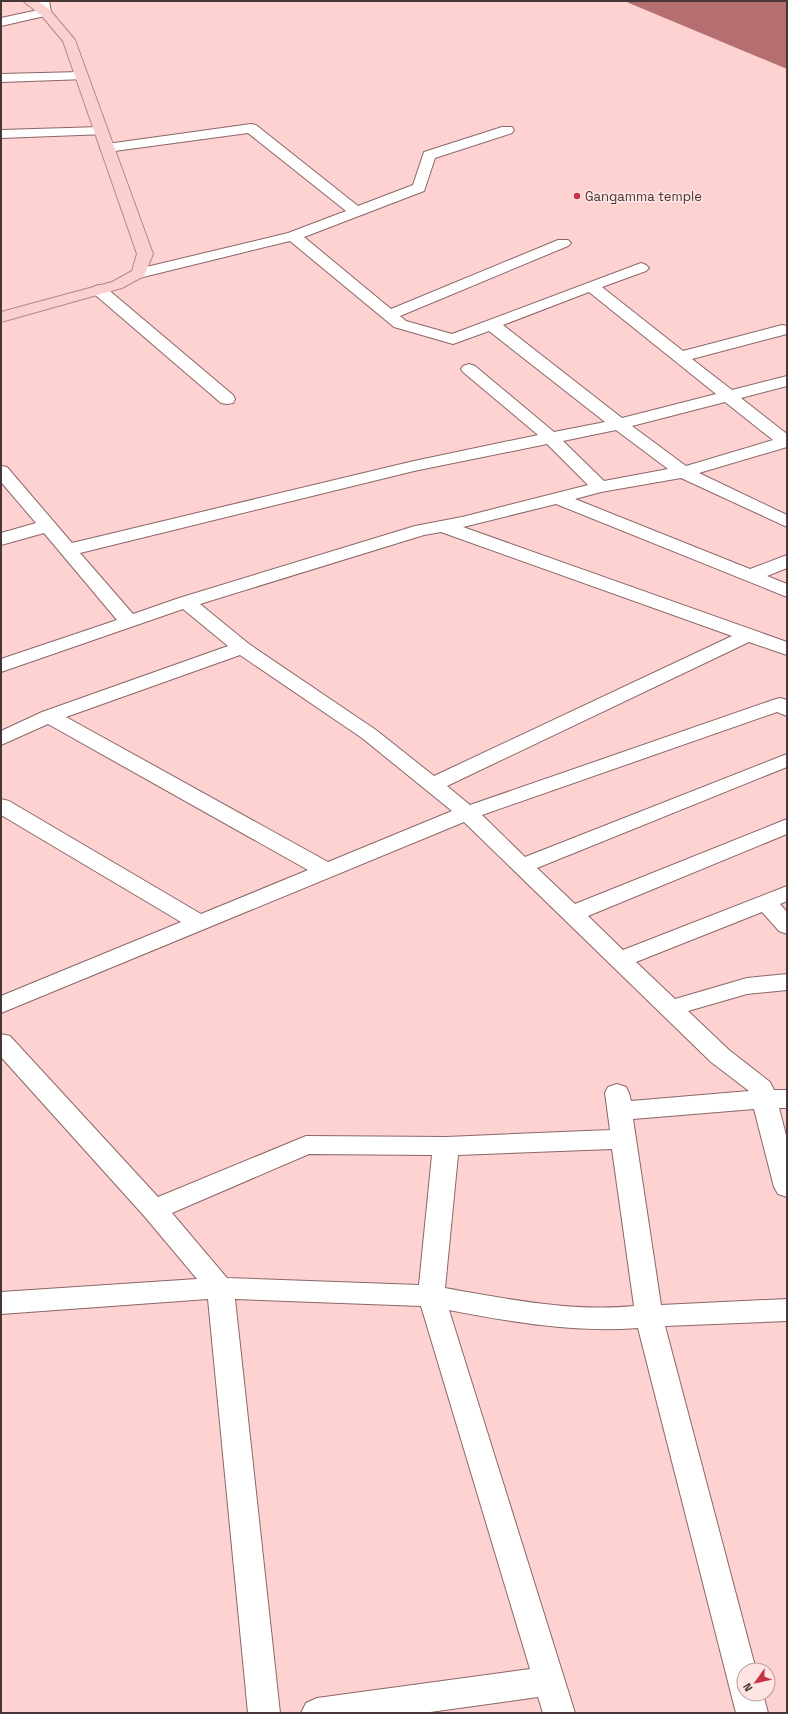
<svg xmlns="http://www.w3.org/2000/svg" width="788" height="1714" font-family="'Space Grotesk',sans-serif">
	<style>
		.water { fill: #b66f70 }
		.lines { fill: none; stroke-linecap: round; stroke-linejoin: round }
		.street-casing { stroke: #8c6666; stroke-width: 2 }
		.primary-casing { stroke: #bb8585; stroke-width: 2 }
		.street { fill: #fff; fill-rule: evenodd }
		.primary { fill: #fbd0d0; fill-rule: evenodd }
		.poi-dot { fill: #c43445; stroke: #ffe4e4; stroke-width: 1.5 }
		.labels { text-anchor: middle; stroke-width: 3; stroke-linejoin: round; paint-order: stroke }
		.far-poi-label { font-size: 13px; fill: #473636; stroke: #ffe4e4; text-anchor: start }
	</style>
	<rect width="100%" height="100%" fill="#fdd2d1"/>
	<!-- water -->
	<path class="water" d="M625 1H787V69L629 3Z"/>
	<g class="lines">
		<!-- street casing -->
		<g class="street-casing">
			<path id="street" d="M37 1H49L51 12 49 15 1 26V18L38 10Z
				M81 72 86 73 88 76 86 79 1 82V74Z
				M251 124 256 125 358 206 413 185 424 152 502 127H512L514 130 512 133 435 158 424 191 304 237 391 309 558 240H568L571 243 568 246 400 316 406 321 452 334 641 263 646 265 649 268 646 271 602 287 683 351 782 325 787 326V334L692 359 732 390 787 376V386L741 398 787 434V447L699 473 787 515V527L681 478 601 492 575 499 750 569 787 555V568L767 576 787 584V597L556 504 463 527 787 642V655L749 642 447 786 470 805 773 700 780 698 787 700V716L777 712 482 815 525 857 787 754V767L537 868 575 904 787 819V834L588 916 623 950 787 886V901L780 904 787 912V934L779 931 762 912 636 962 675 999 747 978 787 974V990L747 994 688 1011 729 1050 770 1082 774 1090H787V1108H779L787 1139V1197L778 1194 774 1187 754 1109 633 1119 661 1305 787 1299V1321L665 1326 756 1670H744V1694H763L768 1713H736L638 1328C575 1333 511 1322 449 1310L575 1713H543L538 1697 423 1713H301L306 1703 317 1698 530 1669 421 1306 235 1299 280 1713H248L208 1299 1 1314V1292L197 1279 145 1217 1 1057V1034L10 1036 158 1197 306 1136 446 1137 610 1130 605 1093 608 1087 617 1084 626 1087 629 1093 631 1101 749 1091 711 1062 464 822 1 1013V996L181 922 1 815V799L9 801 201 914 308 870 48 724 1 745V731L42 712 228 646 183 609 1 672V659L117 620 44 533 1 545V533L36 523 1 482V466L7 467 72 543 414 461 538 435 463 372 461 369 463 366 469 364 475 366 554 432 605 422 489 331 453 344 394 327 290 241 139 278 134 276 131 273 134 270 288 233 346 211 248 133 107 152 102 151 100 148 102 145 107 144ZM589 292 716 394 622 418 503 325ZM725 402 773 440 686 466 632 426ZM616 430 668 469 604 481 563 441ZM547 444 588 485 462 517 415 526 179 598 133 614 80 553 414 471ZM441 532 732 636 434 776 376 730 249 644 200 604 424 535ZM240 655 362 738 452 811 328 862 66 717ZM612 1149 634 1306C571 1312 507 1299 445 1288L458 1155ZM309 1154 432 1155 419 1285 227 1278 172 1213Z
				M101 127 106 128 108 131 106 134 1 138V130Z
				M99 285 105 287 233 395 235 399 233 403 227 404 221 403 93 293 91 290 93 287Z"/>
		</g>
		<!-- primary casing -->
		<g class="primary-casing">
			<path id="primary" d="M23 1H37L49 9 75 40 153 254 144 276 122 288 1 322V312L112 282 132 271 137 254 63 41 41 15Z"/>
		</g>
		<!-- street -->
		<use href="#street" class="street"/>
		<!-- primary -->
		<use href="#primary" class="primary"/>
	</g>
	<!-- markers -->
	<circle class="poi-dot" cx="577" cy="196" r="4"/>
	<g class="labels">
		<!-- far-poi labels -->
		<g class="far-poi-label">
			<text x="585" y="201">Gangamma temple</text>
		</g>
	</g>
	<!-- border -->
	<rect width="788" height="1714" fill="none" stroke="#473636" stroke-width="4"/>
	<!-- north arrow -->
	<g transform="translate(756 1682) rotate(237)"><circle r="19" fill="#ffe4e4" stroke="#b59e9e"/>
	<path d="M0-3L7 15L0 10L-7 15Z" fill="#c43445"/>
	<text y="-6" font-size="11" font-weight="bold" text-anchor="middle" fill="#473636">N</text>
	</g>
</svg>
